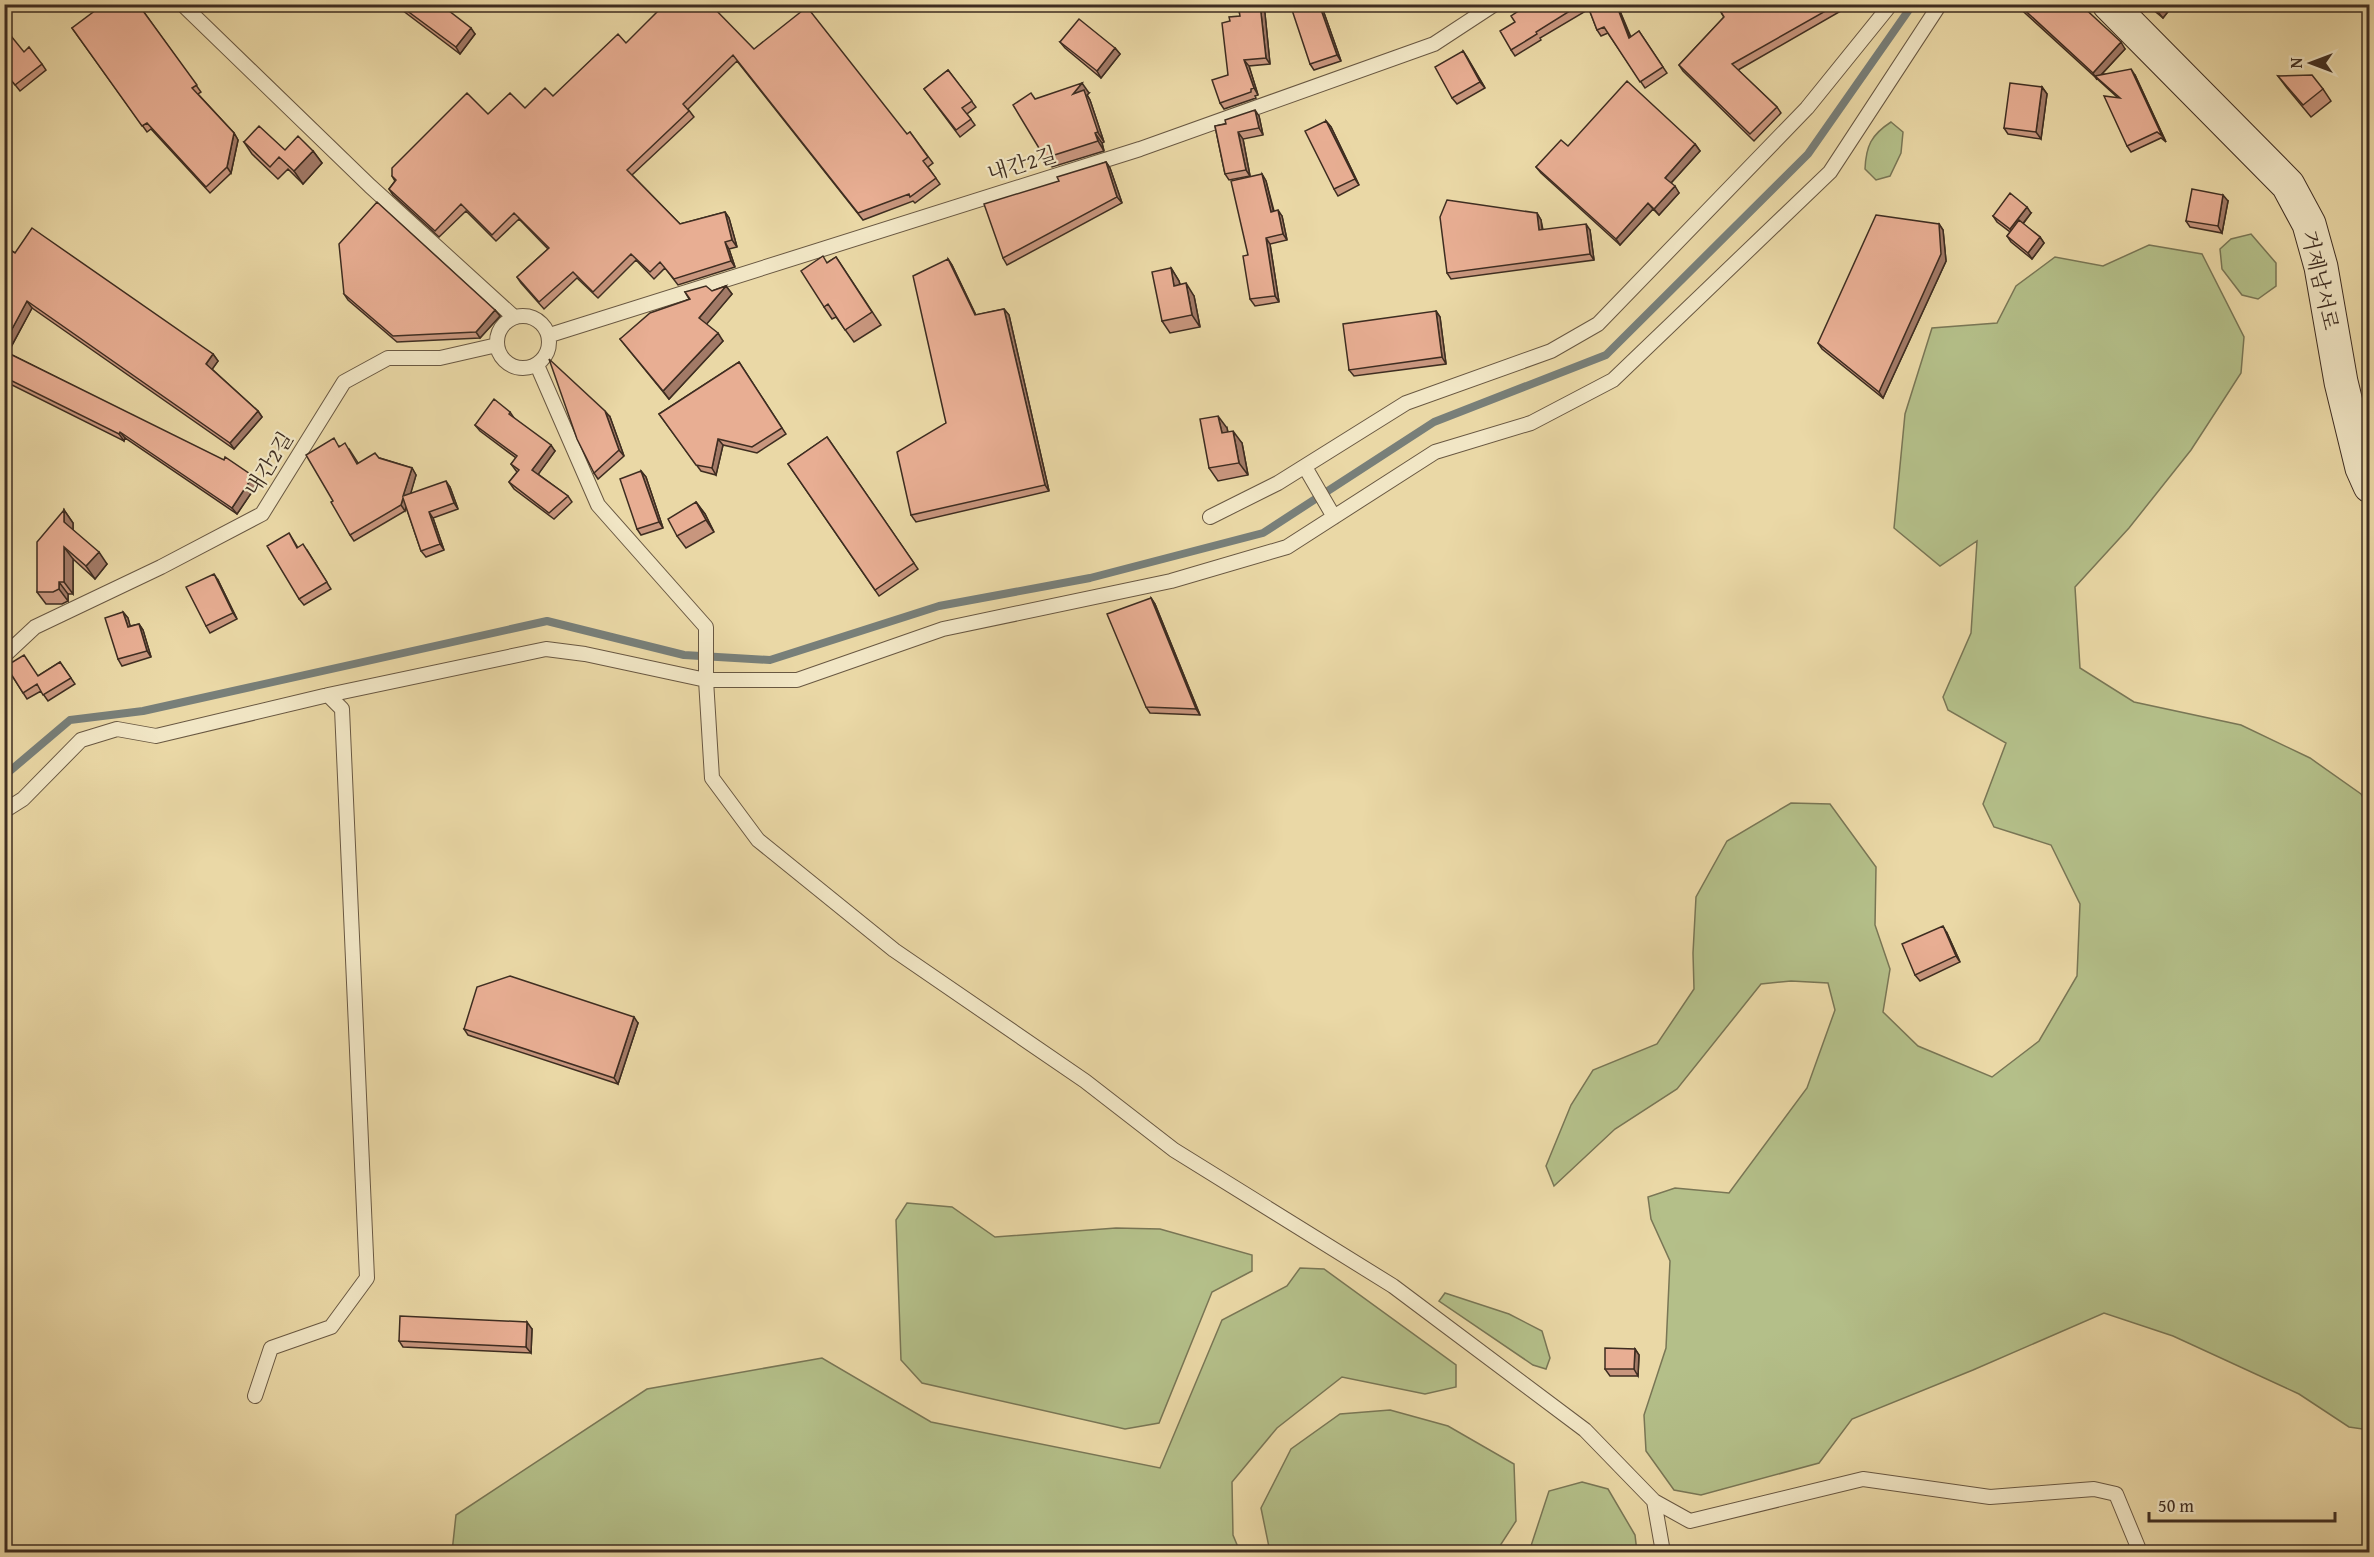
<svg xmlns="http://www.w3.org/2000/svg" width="2374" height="1557" font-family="'Gentium Book Plus','Noto Serif KR',serif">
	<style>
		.green { fill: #b4bf89; stroke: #797655; stroke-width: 1.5 }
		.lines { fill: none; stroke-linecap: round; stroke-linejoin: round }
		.stream { stroke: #787f79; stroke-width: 8 }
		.service-casing { stroke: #695842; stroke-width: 16 }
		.secondary-casing { stroke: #3e2d21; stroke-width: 35 }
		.service { stroke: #f1e6c5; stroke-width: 14 }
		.secondary { stroke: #f1e6c5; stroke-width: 33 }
		.wall { fill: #c8967e; stroke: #3e2d21; stroke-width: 1.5 }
		.shaded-wall { fill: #a27a67; stroke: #3e2d21; stroke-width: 1.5 }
		.building { fill: #e8ae93; stroke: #3e2d21; stroke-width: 1.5 }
		.labels { text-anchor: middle; stroke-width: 4.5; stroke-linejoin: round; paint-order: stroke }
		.street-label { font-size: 21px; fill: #3e2d21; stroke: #f1e6c5 }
	</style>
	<rect width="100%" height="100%" fill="#ead8a6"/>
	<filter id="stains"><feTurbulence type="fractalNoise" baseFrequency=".00333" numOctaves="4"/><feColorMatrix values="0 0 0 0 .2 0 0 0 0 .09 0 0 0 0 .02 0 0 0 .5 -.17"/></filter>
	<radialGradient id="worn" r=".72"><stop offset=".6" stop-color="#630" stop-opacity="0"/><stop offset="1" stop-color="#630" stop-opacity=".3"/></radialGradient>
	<!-- green -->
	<path class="green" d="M1891 122 1903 132 1901 153 1890 176 1876 180 1865 169C1866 146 1871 135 1891 122Z
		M2251 234 2276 263V286L2258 299 2242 295 2222 269 2220 249 2231 239Z
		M2149 245 2202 254 2244 337 2241 373 2191 450 2129 528 2075 587 2080 668 2134 702 2241 725 2310 758 2361 794 2369 808V1430L2349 1427 2299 1394 2173 1336 2104 1313 1973 1370 1852 1419 1819 1463 1701 1495 1674 1490 1646 1451 1644 1415 1666 1348 1670 1261 1651 1219 1648 1197 1675 1188 1729 1193 1807 1088 1835 1010 1828 983 1791 981 1761 984 1677 1089 1615 1129 1554 1186 1546 1166 1571 1105 1593 1070 1657 1044 1694 989 1693 953 1696 897 1727 841 1791 803 1830 804 1876 867 1875 925 1890 969 1883 1012 1918 1046 1992 1077 2039 1041 2077 976 2080 904 2051 845 1994 827 1983 804 2006 743 1948 710 1943 697 1971 633 1977 541 1940 566 1894 528 1905 414 1932 328 1997 323 2016 286 2055 257 2103 266Z
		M907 1203 952 1207 995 1237 1116 1228 1160 1229 1252 1255V1271L1212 1292 1159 1423 1125 1429 922 1383 901 1360 896 1220Z
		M1300 1268 1324 1269 1456 1365V1387L1425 1394 1342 1377 1277 1428 1232 1482 1233 1535 1240 1552H452L456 1515 647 1389 822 1358 931 1422 1160 1468 1222 1320 1287 1286Z
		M1445 1293 1509 1314 1542 1331 1550 1358 1546 1369 1533 1365 1439 1301Z
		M1390 1410 1448 1426 1514 1464 1516 1521 1496 1552H1270L1261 1508 1291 1449 1340 1414Z
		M1582 1482 1608 1489 1635 1535 1637 1552H1529L1549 1491Z"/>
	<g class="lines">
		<!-- stream -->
		<path class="stream" d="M4 776 70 720 143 711 547 621 684 655 770 660 939 606 1090 578 1263 533 1434 422 1606 355 1808 154 1913 4"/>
		<!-- service casing -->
		<g class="service-casing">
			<path id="service" d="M182 4 370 186 514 317
				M497 342a26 26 0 1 1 52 0a26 26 0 1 1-52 0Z
				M550 335 1140 149 1434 44 1495 4
				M537 365 598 505 706 627V680L712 778 758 840 894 950 1085 1081 1174 1150 1393 1286 1585 1430 1654 1501 1690 1521 1863 1479 1990 1497 2094 1489 2116 1494 2140 1552
				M1305 467 1334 517
				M1210 517 1278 483 1406 403 1551 351 1598 324 1807 108 1891 4
				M4 656 35 627 161 567 262 514 344 382 388 358H440L497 345
				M4 811 23 799 81 740 117 729 156 736 328 695 546 649 585 654 706 680H797L943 629 1171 581 1287 547 1435 452 1531 423 1613 380 1830 172 1940 4
				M255 1396 271 1348 331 1327 367 1278 342 709 328 695
				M1654 1501 1663 1552"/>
		</g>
		<!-- secondary casing -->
		<g class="secondary-casing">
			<path id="secondary" d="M2109 4 2288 185 2309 224 2321 267 2341 382 2362 468 2370 486"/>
		</g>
		<!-- service -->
		<use href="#service" class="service"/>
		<!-- secondary -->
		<use href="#secondary" class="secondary"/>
	</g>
	<!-- wall -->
	<path class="wall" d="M138 4 201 92 198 94 234 133 238 140 231 173 210 193 151 129 147 132 72 28Z
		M398 4 475 34 460 54 402 10Z
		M1238 4H1264L1270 64 1249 66 1258 95 1255 96 1256 98 1224 109 1220 103 1228 75 1230 21 1240 16Z
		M1529 4H1617L1631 37 1639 31 1667 73 1645 88 1608 33 1601 36 1597 30 1589 9 1540 38 1541 40 1515 56 1511 50 1515 22Z
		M1716 4H1853L1738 70 1777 107 1781 113 1754 141 1683 71 1679 65 1724 17Z
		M2015 4H2080L2125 49 2102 74 2135 75 2166 142 2161 138 2131 152 2127 146 2117 97Z
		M2146 4H2174L2163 18Z
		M1323 10 1341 61 1314 70 1310 64Z
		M1060 42 1115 48 1120 54 1101 78 1065 48Z
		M626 43 754 49 907 134 910 132 933 163 928 167 940 184 915 203 913 201 863 220 737 61 688 109 694 117 632 175 680 224 725 212 729 218 737 247 729 249 735 267 678 285 665 268 654 279 636 260 598 298 577 278 544 309 521 283 517 277 548 249 519 219 496 241 466 211 439 237 393 195 389 189 395 181 392 176 488 114 525 108 553 96Z
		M1463 51 1485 88 1457 104 1452 98Z
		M24 52 42 64 46 70 20 91 4 71Z
		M948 70 976 107 967 114 975 125 960 137 924 89Z
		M2278 76 2323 89 2331 101 2311 117 2287 88Z
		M2042 87 2047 94 2041 139 2008 134 2004 128Z
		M1089 93 1087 95 1090 100 1104 142 1102 143 1104 151 1052 167 1045 158 1035 99Z
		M1259 116 1263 135 1243 139 1250 176 1229 180 1225 174 1215 126Z
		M1326 121 1331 127 1359 185 1338 196 1334 189Z
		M244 142 285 150 313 151 322 163 303 184 288 169 278 179 252 154Z
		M1695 144 1700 151 1671 183 1679 193 1659 215 1653 209 1620 245 1541 173 1536 167 1568 146Z
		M1106 162 1110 168 1122 203 1007 265 1003 258 1059 181Z
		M1262 174 1266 181 1274 211 1282 216 1287 240 1270 244 1279 302 1255 306 1250 299Z
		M2228 201 2222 233 2190 227 2186 221Z
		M1537 213 1541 220 1543 230H1590L1594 260 1451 279 1447 273Z
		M2031 213 2023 224 2040 237 2044 243 2032 259 2011 242 2007 236 2010 232 1997 222 1993 216Z
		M1939 224 1943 230 1946 261 1883 398 1822 349 1818 343Z
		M4 246 15 253 213 354 218 361 212 369 258 411 262 417 234 449 32 308 8 353 253 476 258 483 237 514 125 438 124 441 4 381Z
		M836 257 881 325 854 342 836 317 832 319 824 307 828 262Z
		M948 259 952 265 976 315 1004 309 1009 315 1049 491 916 522 911 515 946 423Z
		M1171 268 1179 281 1180 284 1194 296 1200 327 1170 333 1162 321Z
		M726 286 732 294 706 324 723 341 669 399 620 339 689 299 685 292 712 291Z
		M344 294 495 310 500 316 480 338 397 342 348 300Z
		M1436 311 1440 317 1446 364 1354 376 1349 370Z
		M739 362 786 434 757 453 723 445 716 475 701 471 659 414Z
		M510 412 514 418 555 451 538 474 568 496 572 502 554 519 514 489 509 482 517 472 511 464 516 458 480 431 475 425Z
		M610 417 624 456 598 479 594 473Z
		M1227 428 1228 432 1242 443 1248 475 1218 481 1209 468Z
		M827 437 918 569 879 596 788 464Z
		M339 446 349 449 358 463 380 458 412 468 416 475 410 494 450 487 458 509 433 518 444 550 426 557 421 551 406 507 405 511 354 541 350 535 333 501Z
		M641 471 646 477 663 528 641 535 637 529Z
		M696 502 705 514 714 532 686 548 677 536Z
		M64 510 73 523V530L107 564 95 579 73 559V594H68V601L62 604H46L37 592Z
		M289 533 298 548 307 550 331 589 304 605 299 599Z
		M218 580 237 619 210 633 206 626Z
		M1151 598 1155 604 1200 715 1150 713 1146 707Z
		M123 612 128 618 130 626 139 624 143 630 151 657 122 666 118 659Z
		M60 662 75 684 48 701 41 691 27 699 6 666 38 676Z
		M1947 933 1960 962 1920 981 1915 975Z
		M638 1023 618 1084 468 1035 464 1029Z
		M532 1329 531 1353 403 1347 399 1341Z
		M1635 1349 1639 1355 1638 1376H1610L1605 1369Z"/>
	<!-- shaded-wall -->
	<path class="shaded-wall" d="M1260 4H1264L1270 64 1266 58Z
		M1319 4 1323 10 1341 61 1337 55Z
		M1616 4H1617L1633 44 1629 38Z
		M2165 4H2174L2163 18 2158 12Z
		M471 28 475 34 460 54 456 47Z
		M2121 42 2125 49 2098 78 2095 76 2097 80 2093 73Z
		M1115 48 1120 54 1101 78 1097 71Z
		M1463 51 1467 57 1485 88 1480 82Z
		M1244 60 1249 66 1258 95 1254 88Z
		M2131 69 2135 75 2166 142 2162 136Z
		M1082 83 1089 93 1087 95 1090 100 1104 142 1073 94Z
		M2042 87 2047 94 2041 139 2036 132Z
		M1255 110 1259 116 1263 135 1259 128Z
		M1326 121 1331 127 1359 185 1355 179Z
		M1238 132 1243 139 1250 176 1246 170Z
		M234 133 238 140 231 173 227 167Z
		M1095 133 1102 143 1104 151 1098 141Z
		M1695 144 1700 151 1670 184 1665 178Z
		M313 151 322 163 303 184 294 171Z
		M1106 162 1110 168 1122 203 1117 197Z
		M1262 174 1266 181 1275 218 1271 212Z
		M1675 186 1679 193 1659 215 1654 209Z
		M2223 195 2228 201 2222 233 2218 226Z
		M1648 203 1653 209 1620 245 1616 239Z
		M2027 207 2031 213 2014 235 2010 229Z
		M1278 210 1282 216 1287 240 1283 234Z
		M725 212 729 218 737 247 732 240Z
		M1537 213 1541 220 1543 237 1539 230Z
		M1586 224 1590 230 1594 260 1590 254Z
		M1939 224 1943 230 1946 261 1883 398 1879 392Z
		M2040 237 2044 243 2032 259 2028 253Z
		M1266 238 1270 244 1279 302 1275 296Z
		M725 242 729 249 735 267 731 261Z
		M948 259 952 265 979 322 975 315Z
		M1171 268 1179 281 1183 298 1174 286Z
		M1186 283 1194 296 1200 327 1192 315Z
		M726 286 732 294 705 326 699 318Z
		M27 301 32 308 6 356 4 354V344Z
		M1004 309 1009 315 1049 491 1045 485Z
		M495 310 500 316 480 338 476 332Z
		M1436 311 1440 317 1446 364 1442 357Z
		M718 333 723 341 669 399 663 391Z
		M213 354 218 361 211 371 206 364Z
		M258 411 262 417 234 449 230 443Z
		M605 411 610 417 624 456 619 450Z
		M1218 416 1227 428 1230 446 1222 433Z
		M1233 431 1242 443 1248 475 1239 463Z
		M120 432 125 438 124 441 119 434Z
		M718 439 723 445 716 475 712 468Z
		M551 445 555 451 537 476 532 470Z
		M412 468 416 475 408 503 403 496Z
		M641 471 646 477 663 528 659 522Z
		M253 476 258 483 237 514 232 508Z
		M446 481 450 487 458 509 454 503Z
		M403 498 407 504 405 511 401 505Z
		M696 502 705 514 714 532 706 520Z
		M64 510 73 523V534L64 522Z
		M429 512 433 518 444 550 440 544Z
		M64 547 73 559V594L64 582Z
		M99 552 107 564 95 579 86 566Z
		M214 574 218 580 237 619 233 613Z
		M59 582 68 594V601L59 589Z
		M1151 598 1155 604 1200 715 1196 709Z
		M123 612 128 618 132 633 128 627Z
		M139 624 143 630 151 657 147 651Z
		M1943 926 1947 933 1960 962 1956 956Z
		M634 1017 638 1023 618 1084 614 1078Z
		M527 1322 532 1329 531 1353 526 1347Z
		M1635 1349 1639 1355 1638 1376 1634 1369Z"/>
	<!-- building -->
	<path class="building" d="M104 4H138L197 85 192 88 234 133 227 167 206 187 147 123 142 126 72 28Z
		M398 4H440L471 28 456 47Z
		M665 4H710L754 49 807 7 907 134 910 132 928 157 923 161 936 178 910 197 909 194 858 213 733 55 683 104 689 111 627 170 680 224 725 212 732 240 725 242 731 261 674 279 660 262 650 272 631 254 593 292 573 272 539 302 517 277 549 248 514 213 492 235 461 204 435 231 389 189 396 180 392 176V168L467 93 488 114 510 93 525 108 545 88 553 96 618 34 626 43Z
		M1238 4H1260L1266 58 1244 60 1254 88 1251 89V92L1220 103 1212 80 1228 75 1222 23 1230 21 1229 17 1240 16Z
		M1290 4H1319L1337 55 1310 64Z
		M1529 4H1581L1536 32 1537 34 1511 50 1500 31 1515 22 1511 16Z
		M1587 4H1616L1629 38 1639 31 1663 67 1640 82 1604 27 1597 30Z
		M1716 4H1838L1732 64 1777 107 1750 134 1679 65 1724 17Z
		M2018 4H2080L2121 42 2093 73Z
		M2149 4H2165L2158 12Z
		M1079 19 1115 48 1097 71 1060 42Z
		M7 31 24 52 29 47 42 64 15 85 4 71V33Z
		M1463 51 1480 82 1452 98 1435 67Z
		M2131 69 2162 136 2157 132 2127 146 2104 96 2120 98 2095 76Z
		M948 70 972 101 962 108 971 119 956 130 924 89Z
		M2312 75 2323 89 2303 105 2278 76Z
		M1627 81 1695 144 1665 178 1675 186 1654 209 1648 203 1616 239 1536 167 1561 140 1568 146Z
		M1082 83 1073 94 1084 90 1098 132 1095 133 1098 141 1045 158 1013 105 1031 93 1035 99Z
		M2010 83 2042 87 2036 132 2004 128Z
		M1255 110 1259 128 1238 132 1246 170 1225 174 1215 126 1226 124 1225 120Z
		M1326 121 1355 179 1334 189 1305 131Z
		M259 126 285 150 298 136 313 151 294 171 279 157 270 167 244 142Z
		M1106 162 1117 197 1003 258 984 204 1059 181 1057 177Z
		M1262 174 1271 212 1278 210 1283 234 1266 238 1275 296 1250 299 1243 256 1248 255 1231 181Z
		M2192 189 2223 195 2218 226 2186 221Z
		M2010 193 2027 207 2010 229 1993 216Z
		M1447 200 1537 213 1539 230 1586 224 1590 254 1447 273 1440 217Z
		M377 202 495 310 476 332 393 336 344 294 339 244Z
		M1876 215 1939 224 1941 254 1879 392 1818 343Z
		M2019 220 2040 237 2028 253 2007 236Z
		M32 228 213 354 206 364 258 411 230 443 27 301 4 344V246L15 253Z
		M823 256 827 263 836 257 872 312 845 330 828 304 824 307 801 271Z
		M948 259 975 315 1004 309 1045 485 911 515 897 452 946 423 913 276Z
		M1171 268 1174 286 1186 283 1192 315 1162 321 1152 272Z
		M706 286 712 291 726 286 699 318 718 333 663 391 620 339 650 313 690 299 685 292Z
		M1436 311 1442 357 1349 370 1343 324Z
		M4 351 224 460 225 457 253 476 232 508 120 432 119 434 4 377Z
		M549 359 605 411 619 450 594 473 577 439Z
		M739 362 782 428 752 447 718 439 712 468 696 465 659 414Z
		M494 399 510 412 509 414 551 445 532 470 568 496 549 513 509 482 519 470 511 464 517 456 475 425Z
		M1218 416 1222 433 1233 431 1239 463 1209 468 1200 419Z
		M827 437 914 563 875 590 788 464Z
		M334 438 339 447 345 443 357 464 375 453 379 458 412 468 403 496 446 481 454 503 429 512 440 544 421 551 403 498 401 505 350 535 331 502 333 501 306 455Z
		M641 471 659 522 637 529 620 479Z
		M696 502 706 520 677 536 668 519Z
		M64 510V522L99 552 86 566 64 547V582H59V589L53 592H37V542Z
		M289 533 297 548 303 544 327 582 299 599 267 546Z
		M214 574 233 613 206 626 186 587Z
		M1151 598 1196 709 1146 707 1107 614Z
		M123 612 128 627 139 624 147 651 118 659 105 618Z
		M24 655 38 676 60 662 71 678 43 695 37 684 23 693 6 666Z
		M1943 926 1956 956 1915 975 1902 944Z
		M510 976 634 1017 614 1078 464 1029 477 987Z
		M400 1316 527 1322 526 1347 399 1341Z
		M1605 1348 1635 1349 1634 1369H1605Z"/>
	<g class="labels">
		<!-- street labels -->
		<g class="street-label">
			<text transform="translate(1022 164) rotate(-17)" y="7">내간2길</text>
			<text transform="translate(2320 280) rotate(77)" y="7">거제남서로</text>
			<text transform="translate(269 464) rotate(-58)" y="7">내간2길</text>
		</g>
	</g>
	<!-- margin -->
	<rect width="2374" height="1557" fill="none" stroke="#ead8a6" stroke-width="24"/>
	<rect x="6" y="6" width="2362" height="1545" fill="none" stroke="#3e2d21" stroke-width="3"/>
	<rect x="12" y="12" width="2350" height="1533" fill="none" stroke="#3e2d21" stroke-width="1.5"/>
	<!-- north arrow -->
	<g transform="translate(2311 63) rotate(270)" stroke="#f1e6c5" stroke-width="4.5" paint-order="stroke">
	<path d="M0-4.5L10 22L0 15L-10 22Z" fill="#3e2d21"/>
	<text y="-9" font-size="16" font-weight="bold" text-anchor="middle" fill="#3e2d21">N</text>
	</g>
	<!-- scale -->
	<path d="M2149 1512v9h186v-9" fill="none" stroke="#3e2d21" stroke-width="3"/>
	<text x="2158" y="1512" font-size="18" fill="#3e2d21" stroke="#f1e6c5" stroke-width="4.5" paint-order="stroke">50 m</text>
	<rect width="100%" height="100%" filter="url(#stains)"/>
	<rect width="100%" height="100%" fill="url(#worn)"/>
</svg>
